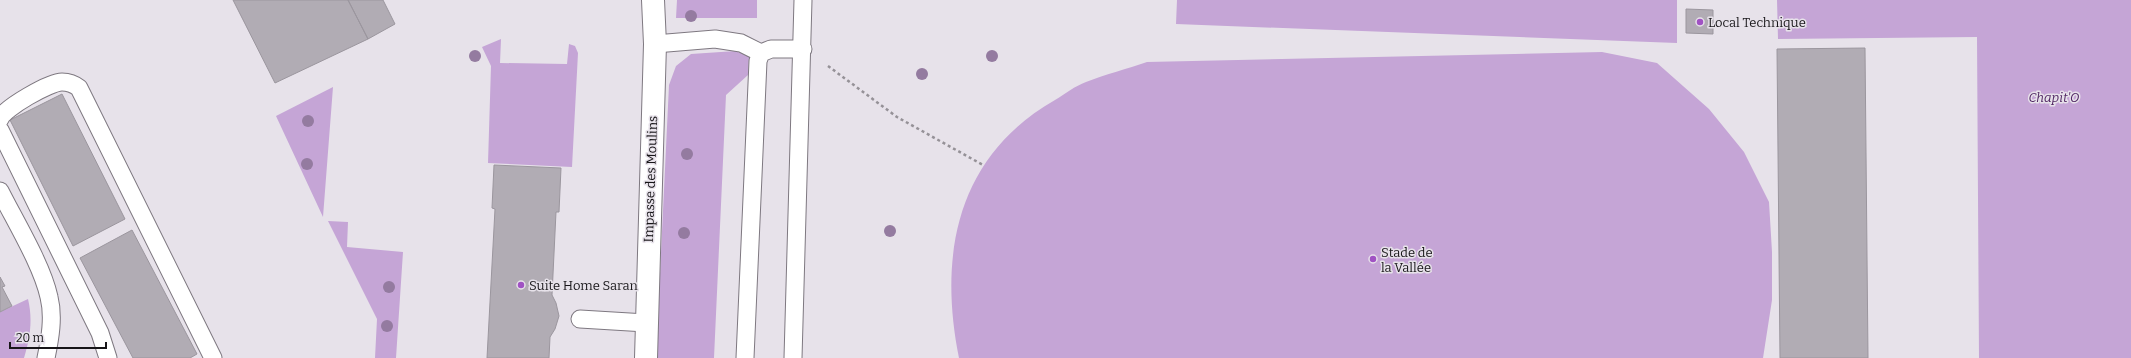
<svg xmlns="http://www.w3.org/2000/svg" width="2131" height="358" font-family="Bitter,serif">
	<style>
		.green { fill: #c5a5d6 }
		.building { fill: #b1acb4; stroke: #9b969e }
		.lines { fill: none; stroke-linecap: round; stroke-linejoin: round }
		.lane-casing { stroke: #7e7880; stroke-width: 19 }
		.street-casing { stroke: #7e7880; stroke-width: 24 }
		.path { stroke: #959197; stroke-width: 2.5; stroke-dasharray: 3 3; stroke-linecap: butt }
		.lane { stroke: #fff; stroke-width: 17 }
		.street { stroke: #fff; stroke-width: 22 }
		.tree { fill: #947ba0 }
		.poi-dot { fill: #a052c3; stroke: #e7e2ea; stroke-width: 1.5 }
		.labels { text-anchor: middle; stroke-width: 3; stroke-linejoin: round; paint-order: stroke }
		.poi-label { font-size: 13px; fill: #171518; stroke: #e7e2ea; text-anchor: start }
		.park-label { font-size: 13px; font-style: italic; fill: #512764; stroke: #e7e2ea }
		.street-label { font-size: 13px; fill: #171518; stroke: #e7e2ea }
	</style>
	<rect width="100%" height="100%" fill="#e7e2ea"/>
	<!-- green -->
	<path class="green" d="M677 0H757V18H676Z
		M1177 0H1677V43L1176 24Z
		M1777 0H2131V358H1979L1977 37 1778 39Z
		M501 39 500 63 567 64 569 44 575 46 578 53 572 167 488 163 491 66 482 47Z
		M736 51 749 57 748 75 726 95 714 358H656L669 85 676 66 691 54Z
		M1602 52 1657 63 1709 109 1744 152 1769 202 1772 252V300L1763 358H959C938 254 957 156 1055 100 1065 94 1075 86 1086 82 1106 74 1127 69 1147 62Z
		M333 87 323 217 276 116Z
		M328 221 348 222 347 247 403 252 396 358H375L377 319Z
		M28 299C33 320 30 338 24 358H0V312Z"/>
	<!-- building -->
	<path class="building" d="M233 0H348L368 39 275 83Z
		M348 0H383L395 24 368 39Z
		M1686 9 1713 10V34L1686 33Z
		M1865 48 1868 358H1780L1777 49Z
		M62 94 125 219 73 246 10 120Z
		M494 165 561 168 559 212H556L552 295 556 303 559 316 555 329 550 337 549 358H487L495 209 492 208Z
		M132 230 197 354 190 358H133L80 258Z
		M0 277 5 286 2 287 12 306 0 312Z"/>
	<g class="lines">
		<!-- lane casing -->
		<g class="lane-casing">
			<path id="lane" d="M655 44 715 39 741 43 761 53
				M0 119C4 108 50 82 62 82 69 82 74 84 79 88L213 358
				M0 130 100 333 108 358
				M0 191C15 221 42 265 49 297 54 317 50 339 46 358
				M580 319 646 323
				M745 358 758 61 761 53 771 49H803
				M793 358 803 0"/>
		</g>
		<!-- street casing -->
		<g class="street-casing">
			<path id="street" d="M646 358 655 44 653 0"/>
		</g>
		<!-- path -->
		<path class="path" d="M828 66 897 117 983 165"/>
		<!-- lane -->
		<use href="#lane" class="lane"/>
		<!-- street -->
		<use href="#street" class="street"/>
	</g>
	<!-- trees -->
	<g class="tree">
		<circle cx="691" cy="16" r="6"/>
		<circle cx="475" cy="56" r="6"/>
		<circle cx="992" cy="56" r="6"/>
		<circle cx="922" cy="74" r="6"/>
		<circle cx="308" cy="121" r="6"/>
		<circle cx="687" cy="154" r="6"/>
		<circle cx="307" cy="164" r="6"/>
		<circle cx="890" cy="231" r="6"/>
		<circle cx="684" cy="233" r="6"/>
		<circle cx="389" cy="287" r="6"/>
		<circle cx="387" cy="326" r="6"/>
	</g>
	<!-- markers -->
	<g class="poi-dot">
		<circle cx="1700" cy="22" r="4"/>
		<circle cx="1373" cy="259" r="4"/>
		<circle cx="521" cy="285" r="4"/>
	</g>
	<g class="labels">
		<!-- poi labels -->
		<g class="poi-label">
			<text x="1708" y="27">Local Technique</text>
			<text x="1381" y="257">Stade de<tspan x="1381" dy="15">la Vallée</tspan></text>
			<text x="529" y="290">Suite Home Saran</text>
		</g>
		<!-- park labels -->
		<g class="park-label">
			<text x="2054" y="102">Chapit'O</text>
		</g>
		<!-- street labels -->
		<g class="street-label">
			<text transform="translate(650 179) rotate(-88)" y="5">Impasse des Moulins</text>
		</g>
	</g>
	<!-- scale -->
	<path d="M10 342v6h96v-6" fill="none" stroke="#171518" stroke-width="2"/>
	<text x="16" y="342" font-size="12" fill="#171518" stroke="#e7e2ea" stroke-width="3" paint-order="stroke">20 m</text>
</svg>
